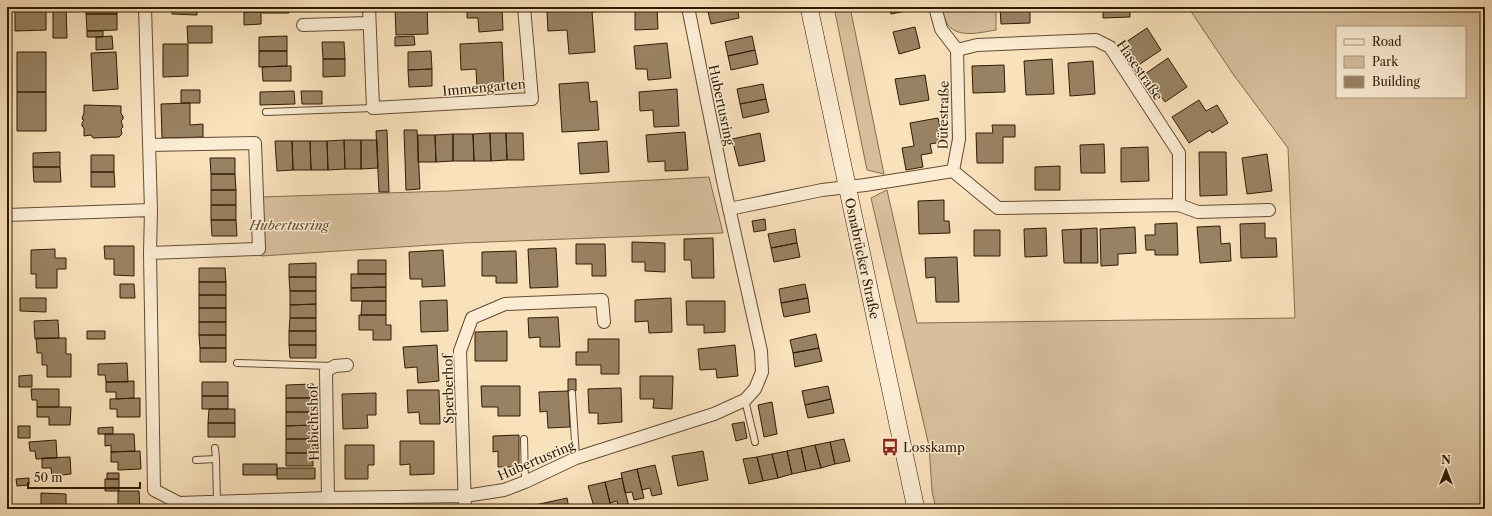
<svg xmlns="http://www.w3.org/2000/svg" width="1492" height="516" font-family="'Libre Caslon Text',serif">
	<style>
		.green { fill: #d7bf9d; stroke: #846d50; fill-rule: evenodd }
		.building { fill: #998263; stroke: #311b03 }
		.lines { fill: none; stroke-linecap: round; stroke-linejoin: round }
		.lane-casing { stroke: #634c31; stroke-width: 8 }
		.street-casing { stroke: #634c31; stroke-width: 14 }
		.secondary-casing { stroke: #311b03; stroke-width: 18 }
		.lane { stroke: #fbecd3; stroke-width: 6 }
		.street { stroke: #fbecd3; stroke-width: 12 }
		.secondary { stroke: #fbecd3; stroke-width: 17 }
		.labels { text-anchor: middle; stroke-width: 3; stroke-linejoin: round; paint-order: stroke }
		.street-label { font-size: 13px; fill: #311b03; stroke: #fbecd3 }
		.park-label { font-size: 13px; font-style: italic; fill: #634c31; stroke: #fbecd3 }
		.poi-label { font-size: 13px; fill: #311b03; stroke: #fbecd3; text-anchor: start }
	</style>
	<rect width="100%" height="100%" fill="#f9e1bc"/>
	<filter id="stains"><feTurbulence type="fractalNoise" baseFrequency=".005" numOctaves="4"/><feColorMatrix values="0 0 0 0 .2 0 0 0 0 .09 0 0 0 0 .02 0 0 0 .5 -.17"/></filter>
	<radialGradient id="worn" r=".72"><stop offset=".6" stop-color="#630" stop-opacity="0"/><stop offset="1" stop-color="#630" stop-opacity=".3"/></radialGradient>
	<!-- green -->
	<path class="green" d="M834 7H850L884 174 867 170Z
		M941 7H996V30C982 32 959 39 948 25 945 20 943 13 941 7Z
		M1188 7H1485V509H936L932 491 929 446 871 198 887 190 917 323 1295 318 1288 148 1233 74ZM1337 27H1465V97H1337Z
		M709 177 723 233 462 243 261 256 260 197 448 191Z"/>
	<!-- building -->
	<path class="building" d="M15 7H46V30L15 31Z
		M53 7H66L67 38H53Z
		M86 7H117V14H86Z
		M173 7H197V15L172 14Z
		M262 7H289V13H262Z
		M320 7H345V9L320 10Z
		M395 7H427L428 34 396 35Z
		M467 7H502L503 30 479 32 478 18H467Z
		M578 7H594V12H592L595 52 569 54 567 30 548 31 547 12 578 9Z
		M635 7H657L658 29 635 30Z
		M707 7H737L739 18 711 24Z
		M889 7H910L911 10 891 14Z
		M1000 7H1030V23L1001 24Z
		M1053 7H1078V9L1053 11Z
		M1103 7H1130V17L1103 18Z
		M244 12H261V24L244 25Z
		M86 14H117V30L87 31Z
		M187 26H212V43H188Z
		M915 27 920 48 899 54 893 32Z
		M1147 28 1161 50 1137 66 1123 44Z
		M87 31H103V37H87Z
		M112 36 113 49 96 50V37Z
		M287 36V51H259V37Z
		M414 36 415 45 395 46V37Z
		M752 36 755 50 728 56 725 42Z
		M322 42H344L345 59H323Z
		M502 42 504 86 477 88 476 69 461 70 460 44Z
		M667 43 671 78 648 80 647 69H636L634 46Z
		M163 44H188V76L163 77Z
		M755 50 758 64 731 70 728 56Z
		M259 51H287V66L259 67Z
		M431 51 432 69 408 70V52Z
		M17 52H46V92H17Z
		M116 52 118 89 93 91 91 53Z
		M1168 58 1187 87 1165 102 1145 74Z
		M323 59H345V76L323 77Z
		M1052 59 1054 94 1026 95 1024 61Z
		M1093 61 1095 94 1070 96 1068 63Z
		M1004 65 1005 92 973 93 972 66Z
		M287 66H291V81H263L262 67Z
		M432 69V86L409 87 408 70Z
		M925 75 929 100 900 105 895 79Z
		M588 82 590 102 597 101 599 130 562 132 559 84Z
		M763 84 766 99 740 104 737 89Z
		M677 89 679 126 654 127 653 110 640 111 639 92Z
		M181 90H200V103H181Z
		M294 91 295 104 260 105V92Z
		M301 91H322V104H302Z
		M17 92H46V131H17Z
		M766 99 769 112 743 118 740 104Z
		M1199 100 1206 111 1217 105 1228 123 1212 133 1210 130 1189 143 1172 117Z
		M190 103V125L203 124V137L162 138 161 104Z
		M84 105 121 106V114L123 116V119L121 121 123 127 121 129 122 134 119 137 93 138 91 135 84 136V128L82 126V123L84 120 82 119 84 113Z
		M938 118 943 142 930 144 932 153 921 155 923 167 906 170 902 148 914 146 910 123Z
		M992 125H1015V137H1003V163H977L976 133H993Z
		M387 130 389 192H379L376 131Z
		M404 130H417L420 189 406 190Z
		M685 132 688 170 665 171V161L648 162 646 135Z
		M490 133 491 161H474L473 134Z
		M490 133H506L507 160 491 161Z
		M506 133H523L524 160H507Z
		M760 133 765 161 739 166 732 139Z
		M453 134V161L436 162 435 135Z
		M453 134H473L474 161H453Z
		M418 135H435L436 162H418Z
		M344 140 345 169 328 170 327 141Z
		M344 140H361V169H345Z
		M361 140H377L378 168 361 169Z
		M275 141H292L293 170 277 171Z
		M292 141H310L311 170H293Z
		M310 141H327L328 170H311Z
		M607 141 609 172 580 174 578 143Z
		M1104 144 1105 173H1081L1080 145Z
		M1148 147 1149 181 1121 182V148Z
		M60 152V167H33V153Z
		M1199 152H1226L1227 195 1200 196Z
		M1267 154 1272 191 1247 194 1242 158Z
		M91 155H114V172H91Z
		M210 158H235V174H211Z
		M1060 166V190H1035V167Z
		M33 167H60L61 182H34Z
		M91 172H114L115 187H91Z
		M211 174H235L236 190H211Z
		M211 190H236V205H211Z
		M944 200V221H949L950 233 919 234 918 201Z
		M211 205H236V220H211Z
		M765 219 766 230 754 232 752 221Z
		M211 220H236L237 236H212Z
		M1177 223 1178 255H1155V250H1146L1145 235H1155V224Z
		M1265 223V238H1276L1277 257 1241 258 1240 224Z
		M1220 226 1221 244 1230 243 1231 261 1200 263 1197 227Z
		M1135 227 1136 253 1118 254V265L1101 266 1100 229Z
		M1046 228 1047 256 1025 257 1024 229Z
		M1097 228 1098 263H1081V229Z
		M795 229 797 243 771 248 768 234Z
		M1081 229V263H1064L1062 230Z
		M974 230H1000V256H974Z
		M713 238 714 278H692L691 260H684V239Z
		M632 242 665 243V272L645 271V262H632Z
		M797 243 800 257 774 262 771 248Z
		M576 244H605L606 276H592V264H576Z
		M104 246H134V276L114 275V259H105Z
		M556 248 558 287 530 288 528 249Z
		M55 249V258H66V269H57V288H36V274H31V250Z
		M443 250 445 286 422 287V279H410L409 252Z
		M516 251 517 283H496V276H482V252Z
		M957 257 959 302H936L935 277 926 278 925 258Z
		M358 260H386V274H358Z
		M316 263V277H289V264Z
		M199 268H225L226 282H199Z
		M351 274H386V287L351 288Z
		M289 277H316V291H290Z
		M199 282H226V295H199Z
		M120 284H134L135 298H120Z
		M805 284 808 298 781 303 779 289Z
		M386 287V301H351V288Z
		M290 291H316V304L290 305Z
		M199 295H226V308H199Z
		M20 298H46V312L20 311Z
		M671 298 672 332 649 333 648 321 635 322V300Z
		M808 298 810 312 784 317 781 303Z
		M447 300 448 331 421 332 420 301Z
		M362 301H386V315H361Z
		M686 301H725V332L704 333V325H687Z
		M316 304V318H290V305Z
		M199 308H226V322H199Z
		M359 315H386V325H391V340H373V330H359Z
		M558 317 560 347H540V337L529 338 528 318Z
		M290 318H316V331H289Z
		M58 320 59 338 35 339 34 321Z
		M199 322H226V335H199Z
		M87 331H105V339H87Z
		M289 331H316V345H289Z
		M507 331V361H475V332Z
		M816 334 819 348 793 353 790 340Z
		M199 335H226V348H200Z
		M36 338H66V354H71V377H47V365H42V353H37Z
		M588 339H619V374H601V365H576V352H588Z
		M289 345H316V358H290Z
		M437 345 439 381 418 383 417 367 405 368 403 347Z
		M735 345 738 376 717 378 716 369 700 370 698 349Z
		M200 348H226V362H200Z
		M819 348 822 361 795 367 793 353Z
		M127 363 128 382H106L105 375H98V364Z
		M32 375V387H19V376Z
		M640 376H673L672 409 653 408 654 399H640Z
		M568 379H576V391H568Z
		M134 381V398L116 399V392H106V382Z
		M202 382H228V396H202Z
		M313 384V398H286V385Z
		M481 386H520V416H498V407H482Z
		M828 386 831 399 805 405 802 391Z
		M621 388 622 422 598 424V413H589L588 389Z
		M31 389H59V407H37V400H32Z
		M407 390H439L440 424H420L419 412 408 413Z
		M568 391 570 427 548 428 547 411 540 412 539 392Z
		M376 393V415H367L368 428 343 429 342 394Z
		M202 396H228V409H202Z
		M140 398V417H117V409H110V399Z
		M286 398H313V412H286Z
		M831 399 834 413 808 418 805 405Z
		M772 402 777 434 764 437 758 405Z
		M37 407H71L70 425H49V417H37Z
		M209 409H235V423H208Z
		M286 412H313V425L286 426Z
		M744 422 747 438 736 441 732 424Z
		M208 423H235V437H208Z
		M313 425V439H286V426Z
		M18 426H30V438H18Z
		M113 427V434H98V428Z
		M105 434H134L135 451 111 452V445L105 446Z
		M519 435V467H498V451L493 452V436Z
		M286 439H313V453H286Z
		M844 439 850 461 835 464 830 442Z
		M56 440 57 458 36 459 35 451H30L29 442Z
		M400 441H434V474L410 475V464L400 465Z
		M830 442 835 464 821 468 815 445Z
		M345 445H374V465H368V479H345Z
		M815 445 821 468 806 471 801 448Z
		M801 448 806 471 792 474 787 451Z
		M140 451 141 469 118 470V462H111V452Z
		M703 451 708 480 678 486 672 456Z
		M787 451 792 474 778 478 772 454Z
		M286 453H313V466H286Z
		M772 454 778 478 763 481 757 457Z
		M70 457 71 474 52 476 51 468H42V458Z
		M757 457 763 481 749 484 743 459Z
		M243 464H277V475H243Z
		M655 465 662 494 652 496 650 488 642 490 637 469Z
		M277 468H315V479H277Z
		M637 469 644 498 634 500 632 492 625 493 621 473Z
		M107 473H119V479H107Z
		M29 478V485L17 486 16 479Z
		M622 478 629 507 619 509 617 501 610 503 605 482Z
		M105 479H119V491H105Z
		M605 482 610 503 611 509H601L600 505 594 507 588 486Z
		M118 491H139L140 509H118Z
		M41 493 66 494V509H41Z
		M567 498 569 509H536L535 505Z"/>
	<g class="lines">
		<!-- lane casing -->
		<g class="lane-casing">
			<path id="lane" d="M266 112 373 108
				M237 363 331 366
				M572 393 576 458
				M745 400 755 442
				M524 439 525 482
				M215 448 216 459
				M196 460 216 459 217 502"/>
		</g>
		<!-- street casing -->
		<g class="street-casing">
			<path id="street" d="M145 7 151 210 150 253 154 490 179 503 328 498 465 496 504 490 525 482 576 458 714 414 745 400 755 389 762 372 761 351 723 181 688 7
				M369 7 373 108 532 99 524 7
				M303 25 369 23
				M149 145 255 143 259 249 150 253
				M953 171 998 208 1179 205V153L1110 47 1096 40 977 45 957 50
				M1179 205 1198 212 1269 210
				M729 209 822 190 865 185 953 171 959 139 957 50 941 29 935 7
				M7 215 151 210
				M328 498 326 371 335 366 347 365
				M465 509 460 351 472 318 505 304 602 300 604 322"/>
		</g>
		<!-- secondary casing -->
		<g class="secondary-casing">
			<g id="secondary">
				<path id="s1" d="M809 7 916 509"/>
			</g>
		</g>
		<!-- lane -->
		<use href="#lane" class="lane"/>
		<!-- street -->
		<use href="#street" class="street"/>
		<!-- secondary -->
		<use href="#secondary" class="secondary"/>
	</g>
	<!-- icons -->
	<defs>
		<g id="bus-bare" transform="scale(1.38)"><path d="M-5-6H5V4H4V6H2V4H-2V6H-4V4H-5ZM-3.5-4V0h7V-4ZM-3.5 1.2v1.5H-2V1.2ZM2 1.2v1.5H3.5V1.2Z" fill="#8f2418" stroke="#fbecd3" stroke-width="2.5" paint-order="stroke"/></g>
	</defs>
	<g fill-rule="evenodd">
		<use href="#bus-bare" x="890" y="447"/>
	</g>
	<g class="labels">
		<!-- street labels -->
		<g class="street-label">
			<text transform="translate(1140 70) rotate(55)" y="5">Hasestraße</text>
			<text transform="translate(484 87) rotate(-5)" y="5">Immengarten</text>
			<text transform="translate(722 105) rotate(78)" y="5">Hubertusring</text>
			<text transform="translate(943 115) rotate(-89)" y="5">Dütestraße</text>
			<text dy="5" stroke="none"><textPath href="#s1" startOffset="257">Osnabrücker Straße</textPath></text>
			<text transform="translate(448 389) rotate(-91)" y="5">Sperberhof</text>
			<text transform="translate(313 423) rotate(-91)" y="5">Habichtshof</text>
			<text transform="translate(536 460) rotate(-23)" y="5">Hubertusring</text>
		</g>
		<!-- park labels -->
		<g class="park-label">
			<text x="289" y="230">Hubertusring</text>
		</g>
		<!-- poi labels -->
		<g class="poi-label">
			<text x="903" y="452">Losskamp</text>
		</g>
	</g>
	<!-- margin -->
	<rect width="1492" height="516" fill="none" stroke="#f9e1bc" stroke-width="24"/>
	<rect x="8" y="8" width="1476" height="500" fill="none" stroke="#311b03" stroke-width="2"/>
	<rect x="12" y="12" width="1468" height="492" fill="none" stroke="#311b03"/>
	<!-- legend -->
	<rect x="1336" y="26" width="130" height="72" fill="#fbecd3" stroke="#aa9880"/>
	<rect x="1344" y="39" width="20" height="6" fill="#fbecd3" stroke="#aa9880"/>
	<text x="1372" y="46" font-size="12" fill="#311b03">Road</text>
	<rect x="1344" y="56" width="20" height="12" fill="#d7bf9d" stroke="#aa9880"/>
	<text x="1372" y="66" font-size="12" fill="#311b03">Park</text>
	<rect x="1344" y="76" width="20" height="12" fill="#998263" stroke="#aa9880"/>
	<text x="1372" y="86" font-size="12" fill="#311b03">Building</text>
	<!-- north arrow -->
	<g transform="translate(1446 470)" stroke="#fbecd3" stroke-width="3" paint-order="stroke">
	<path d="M0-3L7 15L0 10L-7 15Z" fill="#311b03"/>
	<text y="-6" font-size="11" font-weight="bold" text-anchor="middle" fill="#311b03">N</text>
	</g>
	<!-- scale -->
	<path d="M28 482v6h112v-6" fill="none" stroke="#311b03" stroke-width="2"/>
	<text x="34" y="482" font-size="12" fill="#311b03" stroke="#fbecd3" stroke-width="3" paint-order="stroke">50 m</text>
	<rect width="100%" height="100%" filter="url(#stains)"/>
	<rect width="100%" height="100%" fill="url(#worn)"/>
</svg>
